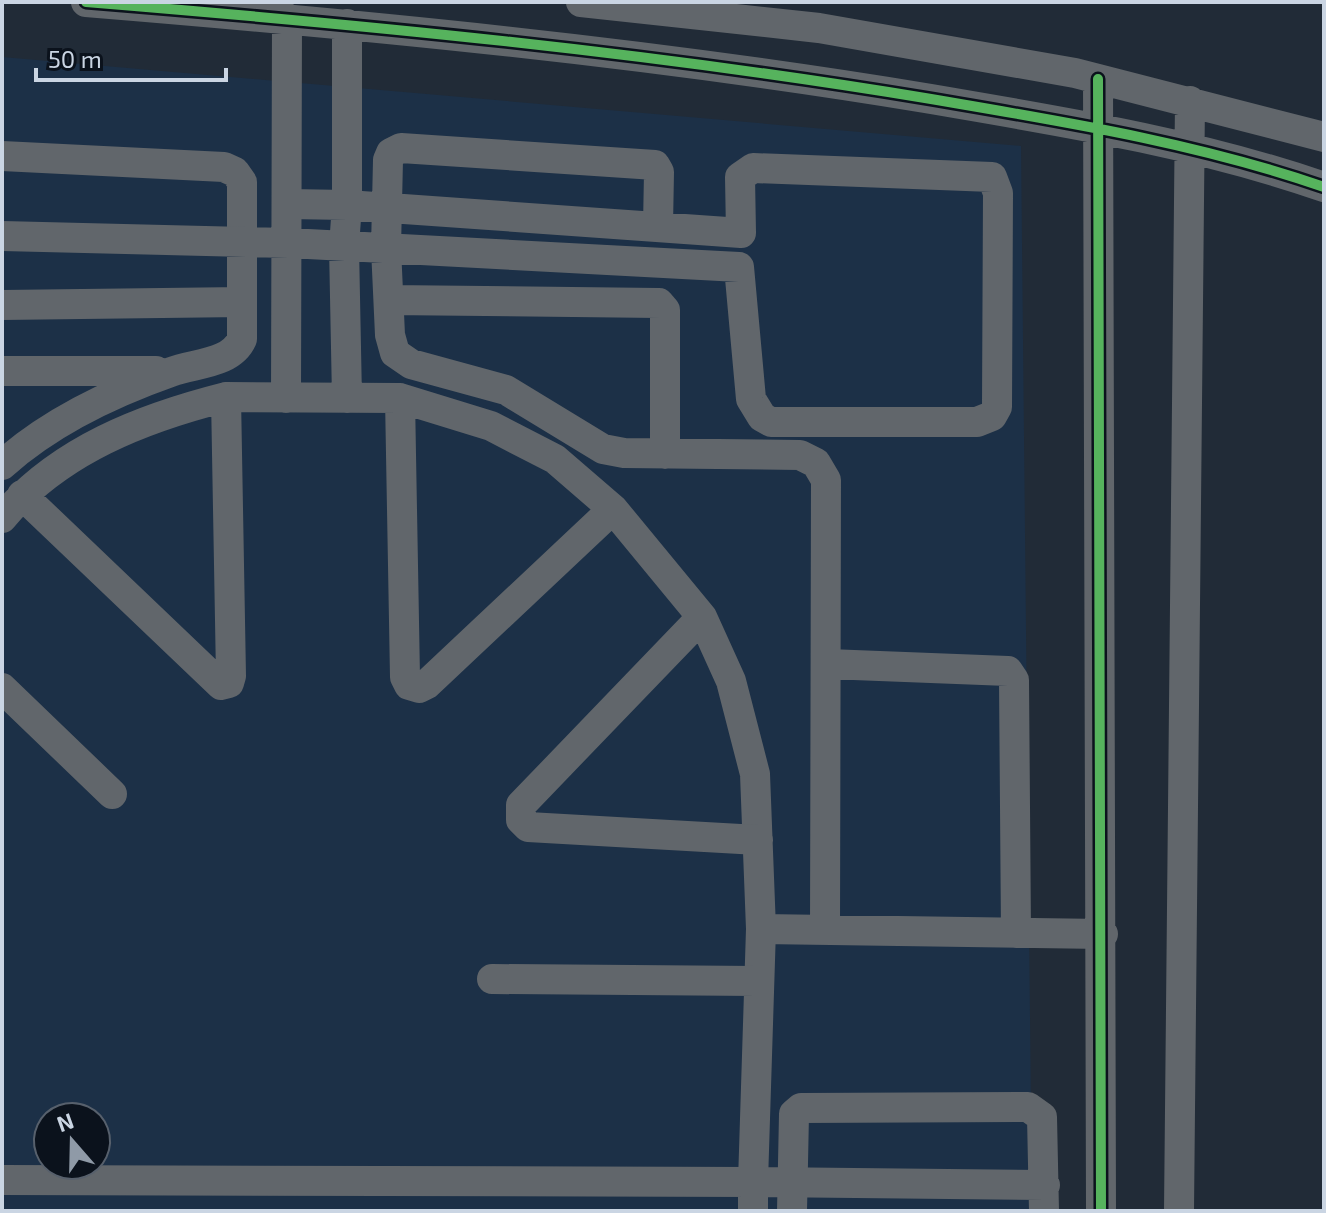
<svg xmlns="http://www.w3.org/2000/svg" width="1326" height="1213" font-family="'Exo 2',sans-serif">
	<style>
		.built { fill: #1c3047; fill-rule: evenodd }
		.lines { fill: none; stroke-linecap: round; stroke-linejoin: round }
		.minor { stroke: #61666b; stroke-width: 30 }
		.cycleway-casing { stroke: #0b121c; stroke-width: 15 }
		.cycleway { stroke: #56b35d; stroke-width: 10 }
	</style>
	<rect width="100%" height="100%" fill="#212b37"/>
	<!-- built -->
	<path class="built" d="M2 57 1021 146 1032 1211H2ZM48 1117H96V1165H48Z"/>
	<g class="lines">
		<!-- minor -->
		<path class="minor" d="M86 2C367 25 647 52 925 98 1059 121 1194 142 1324 187
			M581 2 819 28 1075 73 1324 137
			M1098 79 1101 1211
			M2 156 224 167 235 172 242 182V339C231 364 195 363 171 372 111 393 50 422 2 465
			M289 204 347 205 344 246 347 398
			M658 226 659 172 655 165 401 148 391 153 388 160 386 248 390 335 395 353 411 364 506 390 603 449 624 453 800 455 816 463 826 480 825 930
			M2 236 289 243 739 267 751 399 762 417 771 422H977L992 416 997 407 998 193 992 177 753 168 740 177 741 233 347 205V24
			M389 300 659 303 665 310V454
			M2 305 242 302
			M2 371H156
			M286 398 287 18
			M22 495 221 685 229 683 231 676 226 397 400 398
			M613 509 427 684 419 688 409 685 405 677 400 398 491 426 555 459 613 509 702 617 731 681 755 774 761 929
			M2 518C59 450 143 418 226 397
			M702 617 521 805V820L528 827 758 840
			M828 664 1008 671 1014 680 1016 933
			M2 688 112 794
			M492 979 757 981
			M2 1180 753 1182 761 929 1103 934
			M753 1211V1182L1045 1185
			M792 1211 794 1114 801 1108 1028 1107 1042 1117 1044 1211
			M1179 1211 1190 101"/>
		<!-- cycleway casing -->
		<g class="cycleway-casing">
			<path id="cycleway" d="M86 2C367 25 647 52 925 98 1059 121 1194 142 1324 187
				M1098 79 1101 1211"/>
		</g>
		<!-- cycleway -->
		<use href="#cycleway" class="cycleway"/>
	</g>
	<!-- border -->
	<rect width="1326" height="1213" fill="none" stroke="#cad5e3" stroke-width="8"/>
	<!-- north arrow -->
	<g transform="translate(72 1141) rotate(340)"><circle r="38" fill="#0b121c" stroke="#57606c" stroke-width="2"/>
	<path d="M0-6L14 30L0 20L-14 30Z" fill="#8f9aa7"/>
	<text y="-12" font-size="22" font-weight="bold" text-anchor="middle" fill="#cad5e3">N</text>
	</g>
	<!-- scale -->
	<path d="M36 68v12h190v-12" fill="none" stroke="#cad5e3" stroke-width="4"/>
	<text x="48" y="68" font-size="24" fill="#cad5e3" stroke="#0b121c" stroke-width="6" paint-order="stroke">50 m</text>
</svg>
